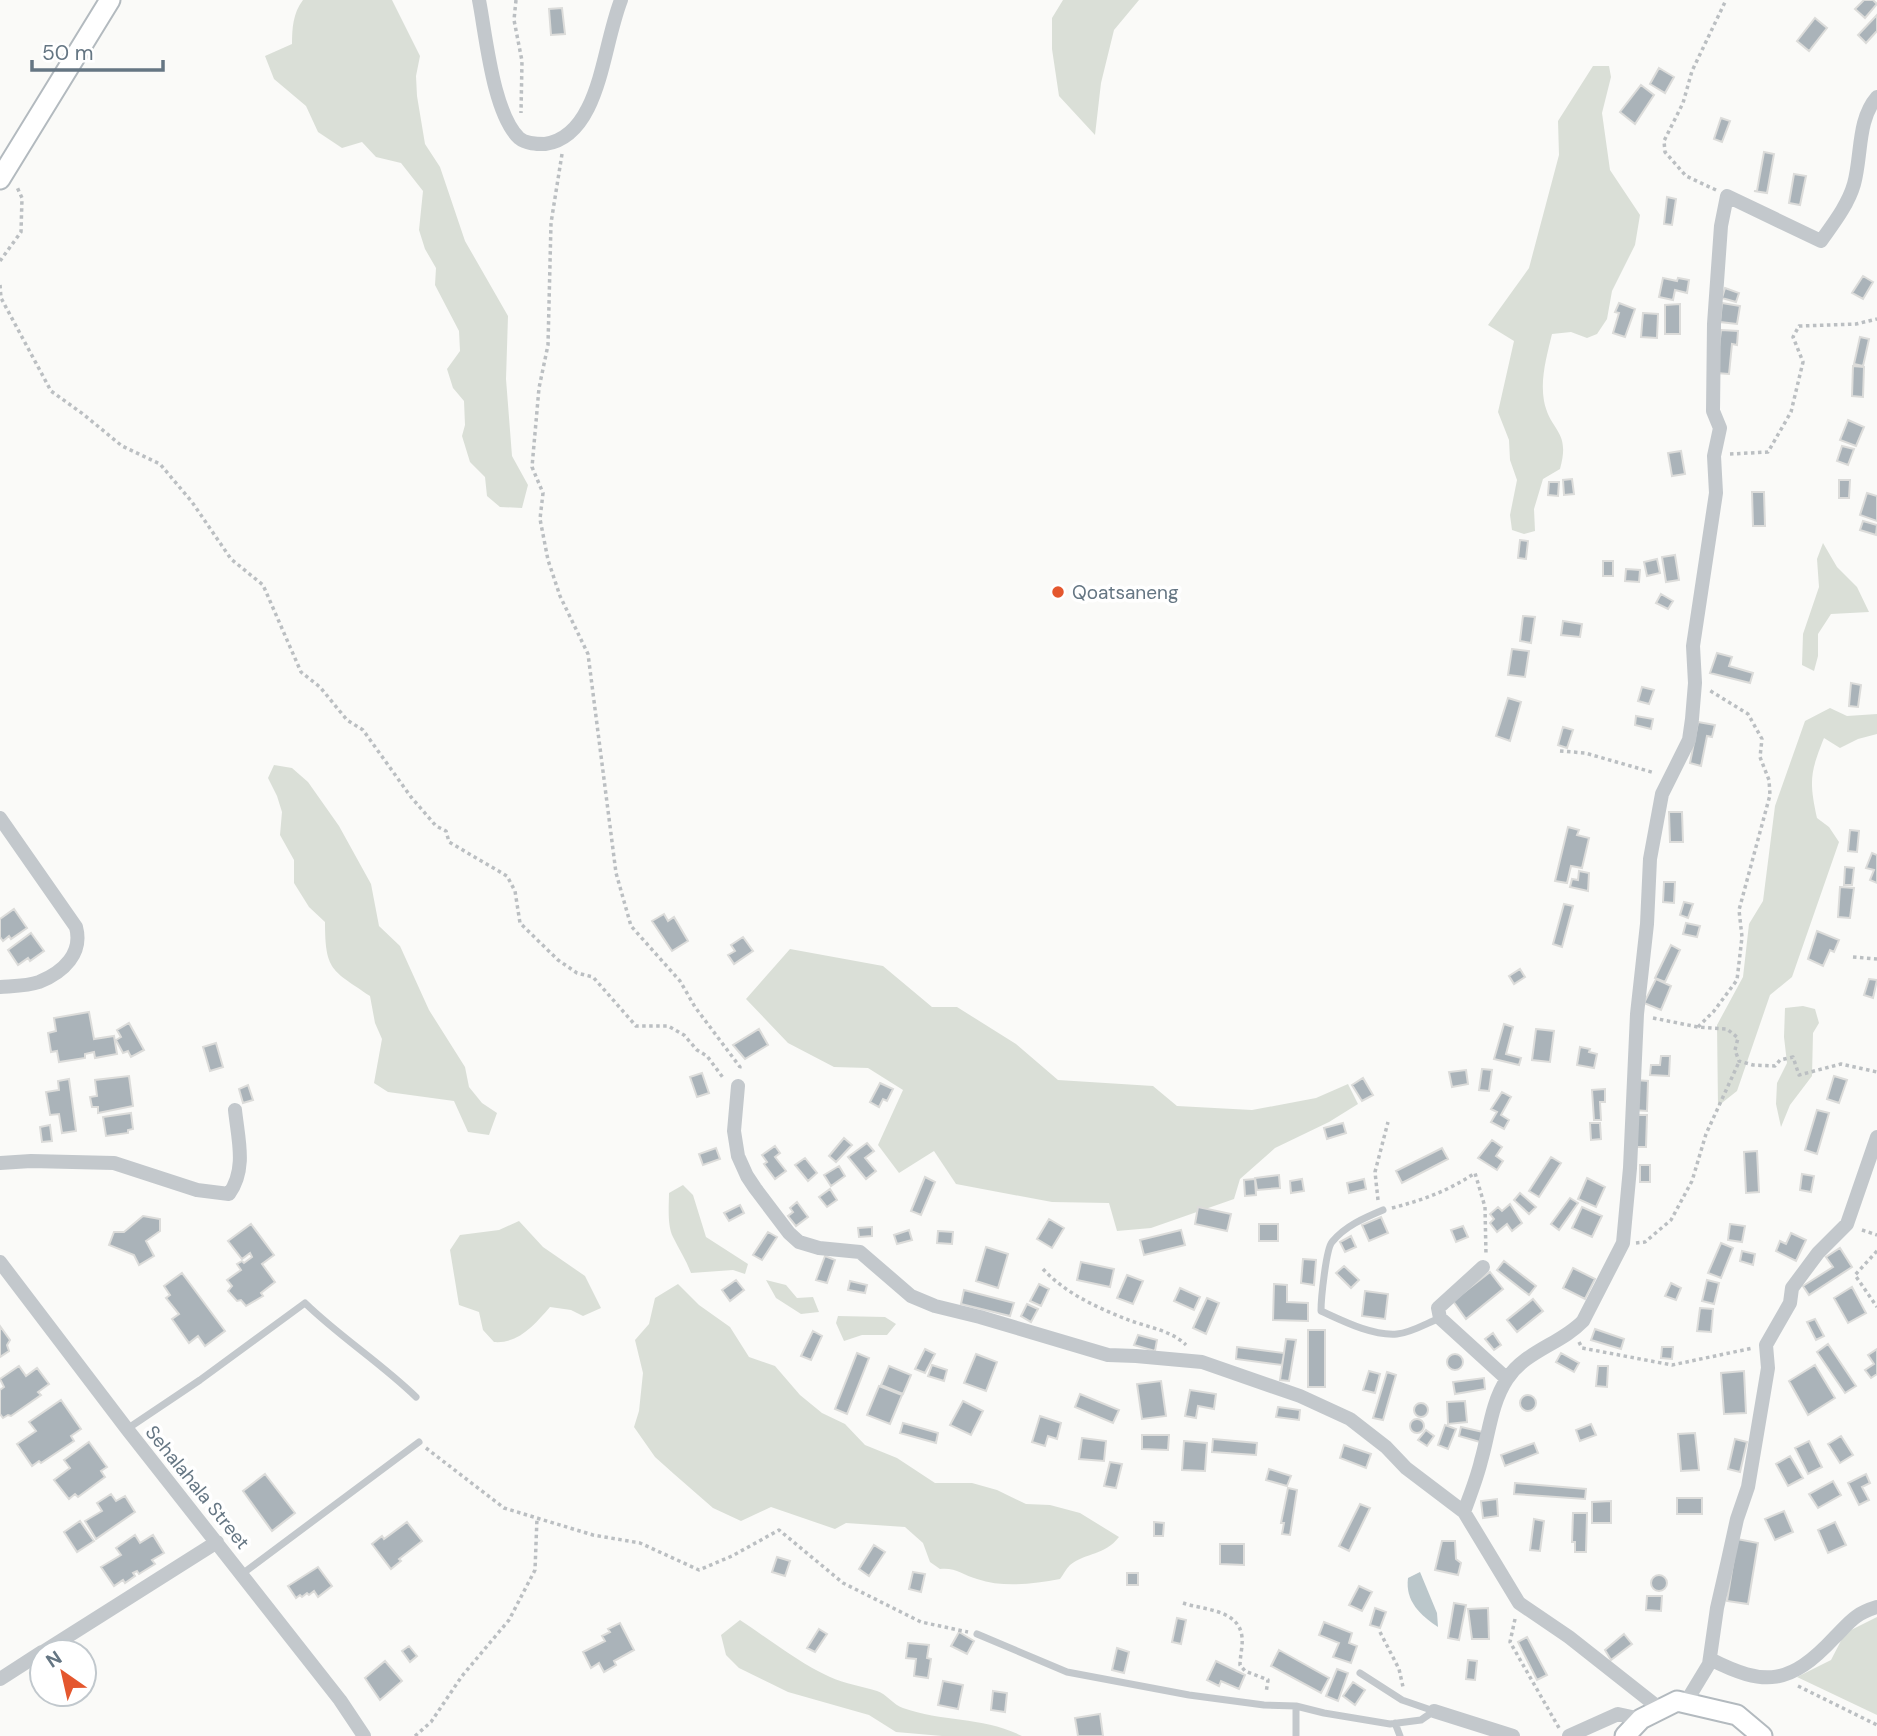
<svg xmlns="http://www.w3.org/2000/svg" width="1877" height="1736" font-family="'DM Sans',sans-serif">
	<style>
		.green { fill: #dadfd7 }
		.water { fill: #bbc7cb }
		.building { fill: #aab3b9; stroke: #dcdcda; stroke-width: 2 }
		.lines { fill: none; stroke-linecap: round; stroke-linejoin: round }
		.secondary-casing { stroke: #b3babf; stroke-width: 23 }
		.path { stroke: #bbbfc2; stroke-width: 3.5; stroke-dasharray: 3.5 3.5; stroke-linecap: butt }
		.lane { stroke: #c3c8cc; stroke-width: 7 }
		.street { stroke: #c3c8cc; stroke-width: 14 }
		.secondary { stroke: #fff; stroke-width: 19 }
		.poi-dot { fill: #e4572e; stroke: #fff; stroke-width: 2.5 }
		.labels { text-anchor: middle; stroke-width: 7; stroke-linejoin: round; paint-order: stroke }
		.poi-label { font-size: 19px; fill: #657683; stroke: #fff; text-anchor: start }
		.street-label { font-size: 19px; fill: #657683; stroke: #fff }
	</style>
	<rect width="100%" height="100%" fill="#fafaf8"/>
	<!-- green -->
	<path class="green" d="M303 0H392L420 56 416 76 417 96 425 144 440 167 465 241 508 316 506 379 512 456 528 485 522 508 500 507 487 496 485 477 470 462 462 436 465 425 464 401 453 388 447 369 460 351 459 331 435 285 436 268 425 249 419 230 423 191 401 163 376 157 362 142 342 148 318 132 306 106 274 79 265 56 292 44C292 28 293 13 303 0Z
		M1063 0H1139L1114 30 1101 83 1095 135 1059 96 1052 49V18Z
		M1593 66H1609L1611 77 1602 113 1610 170 1640 215 1635 245 1612 291 1607 319 1597 334 1587 338 1571 332 1552 334C1547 355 1540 379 1544 401 1550 432 1571 430 1560 469L1543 479 1534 509 1535 531 1524 534 1512 530 1510 515 1517 480 1510 460 1509 440 1498 412 1514 341 1488 325 1529 268 1559 155 1558 121Z
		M1823 543 1837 567 1857 587 1869 612 1831 614 1818 634V656L1814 671 1802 665 1803 634 1819 587 1817 559Z
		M1830 708 1847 716 1877 714V734L1858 739 1840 748 1824 738C1810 773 1809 781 1817 818L1829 827 1839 842 1792 977 1770 995 1737 1091 1718 1106 1717 1025 1743 977 1749 924 1763 901 1775 806 1805 721Z
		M274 765 292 768 308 782 339 826 371 884 379 926 400 946 429 1010 465 1067 469 1087 482 1103 497 1113 489 1135 468 1132 454 1101 388 1092 374 1083 382 1039 375 1023 370 996C332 970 325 971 325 922L309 907 294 883V860L280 835 282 812 277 796 268 778Z
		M790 949 883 966 932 1007H957L1016 1044 1058 1080 1153 1086 1177 1106 1252 1110 1316 1098 1348 1084 1358 1104 1329 1122 1275 1148 1240 1179 1234 1199 1151 1228 1117 1231 1109 1203 1052 1202 956 1184 934 1151 899 1173 878 1145 903 1090 868 1068 834 1067 788 1043 746 999Z
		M1803 1006 1815 1009 1819 1023 1813 1033 1812 1076 1790 1105 1781 1127 1776 1104 1777 1083 1787 1063 1784 1037 1785 1008Z
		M683 1185 693 1195 706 1237 748 1264 745 1274 733 1270 691 1273C686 1260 679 1249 673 1237 667 1225 669 1206 669 1193Z
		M519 1221 543 1247 585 1276 601 1308 583 1316 571 1310 550 1307C535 1324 519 1344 494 1342L483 1330 479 1312 459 1305 450 1250 460 1235 499 1230Z
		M766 1280 786 1285 797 1298 813 1297 819 1312 801 1314 776 1298Z
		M678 1284 699 1305 730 1327 749 1357 775 1366 800 1395 822 1413 845 1424 865 1445 897 1458 935 1483H972L997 1490 1026 1504 1050 1505 1080 1513 1119 1537C1104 1556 1087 1552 1070 1565 1066 1569 1063 1575 1060 1579 1032 1584 1004 1588 977 1579 963 1575 955 1567 940 1569L930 1562 923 1543 905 1527 846 1523 835 1529 771 1507 741 1521 713 1508 674 1474 655 1457 634 1427 639 1411 643 1373 635 1340 649 1324 655 1298Z
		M838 1316 885 1317 896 1324 887 1335H862L844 1341 836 1323Z
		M1877 1617V1715L1797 1677 1831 1660 1845 1633Z
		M740 1620C769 1639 799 1663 830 1677 846 1684 861 1686 877 1691 887 1694 893 1705 903 1708 942 1722 985 1717 1022 1736H942L896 1732 869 1715 788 1692 739 1668 726 1655 721 1635Z"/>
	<!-- water -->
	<path class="water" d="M1420 1572 1437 1613 1438 1627C1420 1615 1405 1601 1408 1578Z"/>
	<!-- building -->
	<path class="building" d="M1864 0H1873L1877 4 1865 18 1855 9Z
		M562 8 565 34 551 35 549 9Z
		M1877 15V31L1866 43 1858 35Z
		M1815 18 1827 28 1809 51 1797 41Z
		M1659 68 1674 77 1665 93 1650 84Z
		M1641 85 1654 95 1635 124 1620 112Z
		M1721 118 1730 121 1722 142 1714 139Z
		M1764 152 1774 154 1767 193 1754 191H1757Z
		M1794 174 1806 176 1800 205 1789 203Z
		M1667 197 1676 199 1672 225 1664 224Z
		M1863 276 1873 282 1863 299 1852 293Z
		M1663 278 1677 281 1678 278 1689 280 1687 293 1675 290 1673 300 1659 297Z
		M1725 288 1739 293 1736 302 1722 298Z
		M1619 303 1635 309 1625 337 1613 333 1619 313 1615 312Z
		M1722 303 1740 306 1737 324 1720 322Z
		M1680 304V334H1665V305Z
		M1643 313 1658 314 1657 338 1641 337Z
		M1721 330 1738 331 1737 345 1732 344 1729 374 1716 373Z
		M1860 337 1869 339 1863 366 1854 364Z
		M1853 366 1864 367 1863 397 1852 396Z
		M1848 420 1864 427 1856 446 1840 440Z
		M1842 446 1854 449 1848 465 1837 461Z
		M1681 451 1685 474 1672 476 1668 453Z
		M1572 479 1574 494 1564 495 1563 480Z
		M1839 480H1850L1849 498H1839Z
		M1549 482H1559L1558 496 1548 495Z
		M1752 492H1764L1765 526H1753Z
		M1867 493 1877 496V521L1860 515Z
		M1863 521 1877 525 1876 535 1860 530Z
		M1520 540 1528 541 1526 559 1518 558Z
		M1675 555 1679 580 1666 582 1662 557Z
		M1657 559 1660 573 1647 576 1644 562Z
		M1603 561H1613V576H1603Z
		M1626 569 1640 570 1639 582 1625 581Z
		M1661 594 1673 601 1668 609 1656 603Z
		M1523 616 1535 617 1531 643 1520 641Z
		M1563 621 1582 624 1580 637 1561 635Z
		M1512 649 1529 651 1525 677 1508 675Z
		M1717 653 1732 657 1729 666 1753 673 1750 683 1710 673Z
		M1851 683 1861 685 1858 707 1849 706Z
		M1642 687 1654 690 1649 704 1638 701Z
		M1508 698 1521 702 1510 741 1496 736Z
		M1636 716 1653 719 1651 729 1635 725Z
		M1698 722 1715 725 1712 737 1707 736 1701 766 1690 763Z
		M1563 727 1573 730 1567 748 1558 745Z
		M1669 812H1682L1683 842H1670Z
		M1568 827 1579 830 1577 835 1589 838 1582 868 1571 866 1567 883 1555 881Z
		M1850 830 1859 831 1857 852 1848 851Z
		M1872 853 1877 855V883L1870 880 1874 870 1866 868Z
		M1845 867 1854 868 1852 885H1844Z
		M1579 871 1589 873 1588 891 1570 887 1572 879 1578 880Z
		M1664 882H1675L1674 903 1663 902Z
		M1840 887 1854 888 1850 918 1838 917Z
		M1684 902 1693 904 1688 918 1680 915Z
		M1564 904 1573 906 1562 947 1553 944Z
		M14 909 27 928 11 939 9 936 3 941 0 937V919Z
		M664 914 668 921 674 917 688 941 672 951 652 921Z
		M1686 923 1700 926 1697 937 1683 934Z
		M1817 931 1839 940 1834 952 1830 950 1823 966 1808 959Z
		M31 933 44 951 30 961 28 958 18 965 8 950Z
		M743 937 753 951 734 964 728 955 735 951 731 945Z
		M1671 945 1680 950 1665 982 1655 978Z
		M1520 969 1525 977 1514 984 1509 976Z
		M1656 979 1671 986 1661 1010 1644 1003Z
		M1869 979 1877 980 1873 998 1864 995Z
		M89 1012 94 1039 114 1036 117 1054 95 1058 94 1052 85 1054V1058L59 1062 57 1051 51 1052 48 1033 56 1031 54 1018Z
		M129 1023 144 1050 131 1057 128 1051 123 1053 116 1040 121 1037 117 1030Z
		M1504 1024 1513 1027 1506 1054 1521 1058 1519 1065 1494 1059Z
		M759 1029 768 1045 745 1059 733 1045Z
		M1536 1029 1554 1031 1550 1062 1532 1060Z
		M216 1043 223 1067 210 1071 203 1047Z
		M1580 1047 1590 1049 1589 1052 1597 1054 1594 1068 1577 1065Z
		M1661 1056H1670L1669 1076 1650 1075 1651 1065H1660Z
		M1482 1069 1492 1070 1489 1091 1479 1090Z
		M1466 1070 1468 1084 1452 1087 1449 1072Z
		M702 1073 709 1093 697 1097 690 1077Z
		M129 1076 133 1106 98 1113V1107H92L90 1097 97 1096 95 1080Z
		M1834 1076 1847 1080 1839 1103 1827 1099Z
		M1363 1078 1373 1095 1362 1101 1352 1085Z
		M69 1079 76 1131 62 1133 59 1114 50 1115 46 1092 59 1090 58 1081Z
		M1636 1080 1648 1081 1647 1111 1634 1110Z
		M880 1083 893 1089 887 1101 883 1099 879 1107 870 1102Z
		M248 1085 253 1100 243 1103 239 1089Z
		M1605 1089V1102H1600L1601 1120H1594L1592 1090Z
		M1502 1092 1511 1097 1501 1115 1509 1120 1504 1129 1491 1122 1497 1112 1491 1109Z
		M1817 1110 1829 1113 1817 1154 1805 1150Z
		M131 1113 133 1129 128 1130V1133L106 1136 103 1117Z
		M1636 1115H1647L1646 1147H1636Z
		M1343 1123 1346 1133 1327 1139 1324 1128Z
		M1590 1123H1600L1601 1139 1591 1140Z
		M50 1125 52 1141 42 1142 40 1127Z
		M844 1138 852 1145 836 1162 829 1156Z
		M1492 1140 1502 1147 1496 1156 1503 1161 1497 1170 1478 1158Z
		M867 1143 874 1151 865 1158 876 1171 866 1179 848 1157Z
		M775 1146 780 1153 775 1157 786 1171 775 1179 764 1164 767 1162 762 1155Z
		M716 1148 720 1159 703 1165 699 1154Z
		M1442 1148 1448 1159 1402 1183 1396 1171Z
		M1757 1151 1759 1192 1746 1193 1744 1152Z
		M1551 1157 1561 1163 1539 1197 1529 1191Z
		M805 1158 817 1173 808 1181 795 1165Z
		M1640 1165H1650V1182H1640Z
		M839 1166 845 1176 831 1186 824 1175Z
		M1802 1174 1814 1176 1811 1192 1800 1190Z
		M1279 1175 1280 1188 1257 1190 1255 1178Z
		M925 1177 935 1182 921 1215 911 1211Z
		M1587 1178 1605 1187 1596 1207 1578 1199Z
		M1255 1179 1256 1195 1245 1196 1244 1180Z
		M1302 1179 1304 1191 1291 1193 1290 1181Z
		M1364 1179 1366 1189 1349 1193 1347 1183Z
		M830 1189 837 1200 827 1207 819 1197Z
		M1520 1193 1536 1207 1529 1214 1514 1200Z
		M1570 1198 1578 1203 1559 1230 1551 1224Z
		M797 1202 808 1217 796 1226 788 1216 793 1212 790 1208Z
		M1510 1204 1522 1223 1512 1231 1507 1224 1497 1232 1490 1223 1494 1219 1490 1214 1498 1207 1502 1211Z
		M740 1205 744 1213 729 1221 724 1213Z
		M1198 1207 1231 1214 1227 1231 1195 1224Z
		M1582 1207 1602 1216 1592 1237 1572 1228Z
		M143 1216 160 1219V1231L146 1241 154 1256 139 1265 134 1255 109 1245 114 1232H124Z
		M1381 1217 1388 1233 1369 1241 1362 1225Z
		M1049 1219 1064 1228 1052 1248 1037 1239Z
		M251 1224 274 1255 262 1264 275 1282 261 1293 263 1296 246 1306 241 1300 237 1301 228 1291 232 1286 227 1280 241 1270 237 1264 242 1261 244 1263 252 1257 250 1253 242 1259 228 1241Z
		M1259 1224H1278V1241H1259Z
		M1730 1224 1745 1226 1742 1242 1728 1240Z
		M1463 1226 1468 1237 1456 1242 1451 1230Z
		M872 1227V1236L859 1237 858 1228Z
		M909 1230 912 1240 897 1244 894 1235Z
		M1181 1230 1185 1245 1144 1255 1140 1240Z
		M938 1231 953 1232 952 1244 937 1243Z
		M768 1232 777 1237 762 1260 753 1255Z
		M1791 1233 1806 1240 1796 1261 1776 1251 1780 1241 1786 1244Z
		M1351 1236 1356 1247 1345 1252 1340 1242Z
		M1721 1243 1733 1248 1721 1278 1708 1273Z
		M986 1247 1008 1254 998 1288 976 1281Z
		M1840 1248 1852 1267 1809 1295 1803 1286 1833 1267 1826 1257Z
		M1742 1251 1755 1254 1753 1265 1740 1261Z
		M825 1256 835 1260 827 1283 816 1280Z
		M1303 1259 1316 1260 1314 1285 1301 1283Z
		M1504 1261 1536 1286 1529 1295 1497 1270Z
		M1081 1262 1114 1269 1110 1287 1077 1280Z
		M1344 1266 1359 1280 1351 1288 1336 1273Z
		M1573 1268 1595 1279 1585 1299 1563 1288Z
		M1490 1272 1503 1289 1466 1319 1453 1301Z
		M182 1273 225 1331 205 1346 198 1336 189 1343 172 1319 179 1314 166 1298 170 1295 164 1286Z
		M1127 1275 1143 1281 1133 1304 1117 1298Z
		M736 1280 744 1290 730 1301 722 1290Z
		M1707 1280 1719 1283 1714 1304 1702 1301Z
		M850 1281 867 1285 865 1293 848 1290Z
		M1671 1283 1681 1288 1676 1300 1665 1296Z
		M1039 1284 1049 1289 1041 1306 1030 1301Z
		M1274 1284 1287 1285V1302L1308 1303V1321L1273 1320Z
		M1852 1287 1866 1313 1848 1323 1834 1298Z
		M1180 1288 1200 1297 1194 1310 1174 1301Z
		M964 1290 1014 1303 1010 1316 961 1304Z
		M1365 1291 1388 1294 1385 1319 1362 1316Z
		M1207 1298 1219 1303 1206 1334 1193 1328Z
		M1533 1299 1543 1311 1517 1332 1507 1320Z
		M1027 1304 1038 1309 1031 1322 1021 1316Z
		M1700 1308 1713 1309 1711 1332 1697 1331Z
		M1815 1319 1824 1336 1816 1340 1807 1322Z
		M0 1326 10 1340 7 1345 9 1351 0 1357Z
		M1595 1329 1624 1339 1621 1349 1591 1340Z
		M1308 1330H1325V1387H1308Z
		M813 1331 822 1336 811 1360 801 1356Z
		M1493 1333 1501 1345 1494 1350 1485 1339Z
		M1138 1335 1157 1340 1155 1351 1134 1345Z
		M1286 1339 1296 1340 1289 1381 1280 1380Z
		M1828 1344 1856 1386 1845 1393 1817 1352Z
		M1237 1347 1284 1353 1282 1365 1236 1359Z
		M1662 1347H1673L1672 1359 1661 1358Z
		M925 1349 935 1354 925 1373 915 1369Z
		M1877 1349V1374L1871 1378 1865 1370 1874 1364 1868 1355Z
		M857 1353 869 1358 847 1414 835 1409Z
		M1561 1353 1579 1363 1574 1372 1556 1362Z
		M1447 1362a8 8 0 1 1 16 0a8 8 0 1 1-16 0Z
		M976 1354 997 1362 986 1391 964 1383Z
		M932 1365 947 1370 944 1381 928 1376Z
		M1815 1365 1835 1398 1808 1415 1789 1381Z
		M19 1366 26 1376 37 1368 49 1384 38 1392 41 1395 11 1416 8 1415 3 1418 0 1414V1390L4 1387 0 1379Z
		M889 1366 911 1375 903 1394 881 1385Z
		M1598 1366H1608L1607 1387 1596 1386Z
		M1369 1371 1380 1374 1375 1393 1363 1390Z
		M1744 1371 1746 1413 1724 1414 1721 1373Z
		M1387 1372 1396 1375 1383 1420 1373 1418Z
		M1484 1378 1485 1389 1455 1394 1453 1382Z
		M1161 1381 1166 1416 1142 1419 1137 1384Z
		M879 1386 902 1395 890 1424 867 1415Z
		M1190 1390 1216 1394 1214 1409 1198 1406 1196 1418 1185 1416Z
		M1080 1394 1119 1410 1113 1423 1075 1407Z
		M1520 1403a8 8 0 1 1 16 0a8 8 0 1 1-16 0Z
		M61 1400 81 1429 71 1436 74 1441 41 1463 39 1461 32 1466 17 1444 36 1431 29 1422Z
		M963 1401 983 1411 971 1435 950 1425Z
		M1465 1401 1467 1422 1448 1424 1447 1402Z
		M1414 1410a7 7 0 1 1 14 0a7 7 0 1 1-14 0Z
		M1278 1407 1300 1410 1299 1420 1276 1417Z
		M1040 1416 1061 1423 1057 1439 1048 1436 1045 1446 1032 1442Z
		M1410 1426a7 7 0 1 1 14 0a7 7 0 1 1-14 0Z
		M903 1423 938 1433 936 1443 900 1433Z
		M1591 1424 1596 1435 1580 1441 1576 1430Z
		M1445 1425 1456 1429 1448 1449 1438 1445Z
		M1461 1427 1483 1432 1480 1442 1459 1436Z
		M1426 1430 1434 1436 1427 1446 1418 1440Z
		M1695 1433 1699 1470 1681 1471 1678 1434Z
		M1142 1435H1169L1168 1450 1142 1449Z
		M1841 1436 1853 1455 1840 1463 1828 1444Z
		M1082 1438 1106 1441 1104 1461 1079 1459Z
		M1213 1439 1257 1443 1256 1455 1212 1452Z
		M1735 1439 1747 1442 1740 1472 1728 1469Z
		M1184 1441 1207 1443 1205 1471 1182 1470Z
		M1809 1441 1822 1467 1808 1474 1795 1448Z
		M89 1442 107 1467 101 1471 105 1477 78 1497 75 1494 69 1499 54 1480 70 1468 64 1460Z
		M1534 1443 1538 1453 1505 1466 1501 1455Z
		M1344 1445 1371 1454 1366 1468 1340 1458Z
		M1790 1456 1803 1478 1788 1486 1776 1464Z
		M1110 1462 1122 1464 1116 1488 1104 1486Z
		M1269 1469 1291 1476 1287 1486 1266 1480Z
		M265 1474 295 1513 272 1531 243 1491Z
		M1866 1474 1870 1483 1862 1487 1869 1500 1859 1505 1848 1483Z
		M1833 1481 1841 1495 1818 1508 1809 1494Z
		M1515 1483 1586 1489 1585 1499 1514 1494Z
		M1288 1488 1297 1490 1290 1535 1282 1534 1284 1523H1281Z
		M111 1494 116 1501 125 1496 135 1512 96 1539 85 1521 102 1511 97 1503Z
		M1677 1498H1702V1514H1677Z
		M1497 1499 1498 1516 1483 1518 1481 1501Z
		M1611 1501V1523H1592V1502Z
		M1360 1504 1370 1508 1349 1551 1339 1546Z
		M1784 1511 1793 1532 1775 1540 1765 1519Z
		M1573 1513H1587L1586 1552H1575V1542H1572Z
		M1534 1519 1544 1521 1540 1551 1530 1550Z
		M80 1521 94 1541 77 1552 64 1532Z
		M407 1522 422 1541 399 1559 401 1561 391 1569 372 1544 382 1536 384 1539Z
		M1154 1522 1164 1523 1163 1536H1154Z
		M1835 1522 1846 1545 1828 1553 1818 1530Z
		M135 1535 140 1543 153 1535 164 1553 152 1560 155 1564 139 1574 137 1571 133 1573 135 1576 125 1583 123 1580 114 1586 101 1567 121 1555 116 1548Z
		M1737 1539 1758 1543 1748 1604 1727 1601Z
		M1442 1541H1455L1456 1559 1461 1563 1458 1575 1435 1570Z
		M1220 1544H1244V1565L1220 1564Z
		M874 1545 885 1552 869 1576 859 1569Z
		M777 1557 790 1561 785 1576 772 1572Z
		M318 1567 332 1586 318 1597 314 1591 309 1595 307 1593 302 1597 300 1595 296 1598 288 1586Z
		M913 1572 925 1574 921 1592 909 1589Z
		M1127 1573H1138V1585H1127Z
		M1651 1583a8 8 0 1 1 16 0a8 8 0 1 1-16 0Z
		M1359 1586 1372 1592 1362 1611 1349 1605Z
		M1647 1596H1662L1661 1611 1646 1610Z
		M1454 1603 1466 1605 1459 1640 1448 1638Z
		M1375 1608 1386 1612 1380 1628 1370 1625Z
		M1488 1608 1489 1639H1472L1468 1609Z
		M1177 1618 1186 1620 1181 1644 1172 1642Z
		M1324 1622 1352 1633 1349 1643 1357 1646 1351 1663 1333 1657 1339 1643 1319 1635Z
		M620 1623 634 1650 614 1661 616 1665 604 1672 599 1663 591 1668 583 1652 605 1641 602 1636 610 1632 608 1629Z
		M819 1629 827 1634 815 1652 807 1648Z
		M959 1632 974 1641 967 1654 951 1646Z
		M1624 1634 1632 1644 1611 1660 1605 1650Z
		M1527 1637 1547 1675 1537 1680 1518 1642Z
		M908 1643 929 1645 927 1658 931 1659 928 1678 914 1676 916 1659 906 1658Z
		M409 1646 417 1656 410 1662 402 1651Z
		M1117 1648 1129 1652 1124 1673 1112 1670Z
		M1279 1650 1329 1678 1321 1693 1271 1666Z
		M1468 1660 1477 1661 1475 1680 1466 1679Z
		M385 1661 402 1681 380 1700 365 1678Z
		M1216 1661 1245 1675 1239 1689 1221 1681 1219 1686 1207 1680Z
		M1337 1669 1348 1673 1338 1701 1326 1696Z
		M943 1681 963 1685 958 1709 938 1705Z
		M1353 1682 1365 1690 1355 1705 1343 1696Z
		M993 1691 1007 1693 1005 1712 991 1710Z
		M1100 1714 1103 1736H1078L1075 1718Z"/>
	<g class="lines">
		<!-- secondary casing -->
		<g class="secondary-casing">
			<path id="secondary" d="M0 179 110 0
				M1625 1736 1641 1719 1677 1701 1737 1715 1762 1736"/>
		</g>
		<!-- path -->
		<path class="path" d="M516 0 514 20 522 61 521 113
			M562 154 551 223 548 345 539 388 532 467 543 493 540 519 548 560 560 596 588 654 616 873 631 926 680 981 695 1007 740 1067 739 1070
			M1716 190 1686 176 1665 152 1664 141 1683 103 1692 71 1726 0
			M0 261 21 232 22 198 17 187
			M0 285 1 298 51 391 83 414 122 446 160 464 192 502 231 559 263 585 301 672 320 687 347 720 363 730 411 797 436 826 446 831 449 842 507 876 515 891 520 923 558 960 577 973 593 977 636 1026H668L684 1035 697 1050 707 1056 724 1079
			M1730 454 1768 452 1791 412 1803 362 1793 337 1799 326 1856 324 1877 319
			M1560 751 1585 753 1655 773
			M1853 957 1877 959
			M1653 1018 1698 1027 1727 1029 1738 1038 1735 1050 1739 1061 1753 1065 1775 1066 1780 1060 1793 1057 1799 1075 1841 1064 1877 1072
			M1698 1027 1714 1011 1737 980 1742 937 1739 910 1770 795 1769 780 1760 757 1762 739 1748 714 1709 690
			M1378 1200 1375 1172 1388 1122
			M1392 1208C1423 1200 1448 1191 1475 1173L1485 1207 1486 1255
			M1862 1230 1877 1235
			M1636 1243 1645 1242 1671 1220 1692 1181 1706 1134 1739 1062
			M1877 1251 1855 1275 1877 1307
			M1043 1269C1065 1293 1096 1307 1126 1319 1146 1327 1171 1330 1186 1345
			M1579 1342 1582 1348 1672 1365 1753 1348
			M426 1448 504 1508 593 1535 640 1543 699 1570 732 1556 779 1530 843 1583 921 1622 968 1632
			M1183 1603C1203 1610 1239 1609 1242 1637 1243 1646 1240 1656 1240 1665L1245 1671 1268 1680 1266 1693
			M1515 1619 1510 1642 1559 1728
			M1380 1632 1399 1669 1403 1687
			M1798 1686 1877 1725
			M415 1736 431 1722 462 1676 509 1620 535 1570 537 1518"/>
		<!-- lane -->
		<path class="lane" d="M1383 1210C1364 1218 1345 1226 1332 1242 1326 1249 1321 1299 1321 1311 1343 1321 1372 1336 1397 1334 1411 1333 1427 1323 1440 1318
			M127 1429 200 1380 305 1303C340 1337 381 1363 416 1397
			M242 1574 419 1442
			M977 1634 1067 1672 1189 1695 1264 1705 1296 1706 1324 1713 1390 1724 1421 1720 1434 1711
			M1360 1673 1402 1700 1434 1711
			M1296 1706V1736
			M1395 1723 1400 1736"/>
		<!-- street -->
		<path class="street" d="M479 0C486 36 493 113 519 138 526 144 537 144 545 144 566 141 579 126 588 108 604 76 608 34 621 0
			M0 818 76 927C83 953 64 972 39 982 28 986 12 986 0 987
			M738 1086 734 1131 738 1156 747 1176 755 1188 789 1233 799 1242 819 1248 860 1252 911 1296 935 1306 980 1317 1108 1355 1136 1356 1202 1362 1300 1396 1350 1419 1386 1447 1406 1468 1464 1512 1519 1603 1569 1637 1659 1708
			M0 1163 31 1161 114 1163 197 1190 229 1194C247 1169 238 1139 235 1110
			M0 1262 127 1429 340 1700 364 1736
			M1483 1267 1438 1308 1440 1318 1507 1379
			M1464 1512C1470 1495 1477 1478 1481 1461 1489 1434 1491 1403 1507 1379 1525 1351 1561 1344 1583 1321L1623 1243 1630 1168 1637 1014 1647 924 1650 859 1662 794 1689 740 1692 719 1695 683 1693 646 1716 493 1714 456 1720 428 1713 411 1714 324 1721 226 1727 196 1821 241C1833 224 1848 205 1854 184 1862 155 1857 120 1877 97
			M43 1652 217 1542
			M1710 1659C1765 1687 1790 1685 1834 1638 1850 1622 1854 1614 1877 1607
			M0 1679 42 1652
			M1686 1702 1709 1664 1717 1608 1728 1560 1737 1519 1748 1487 1768 1368 1766 1345 1790 1303 1792 1288 1818 1253 1847 1224 1877 1137
			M1434 1711 1513 1736
			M1569 1736 1618 1714 1641 1719"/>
		<!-- secondary -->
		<use href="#secondary" class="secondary"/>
	</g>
	<!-- markers -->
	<circle class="poi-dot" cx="1058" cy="592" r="7"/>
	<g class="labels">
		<!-- poi labels -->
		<g class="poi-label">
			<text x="1072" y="599">Qoatsaneng</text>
		</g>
		<!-- street labels -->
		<g class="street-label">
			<text transform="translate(198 1487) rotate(51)" y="7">Sehalahala Street</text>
		</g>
	</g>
	<!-- north arrow -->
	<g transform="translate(63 1673) rotate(326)"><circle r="33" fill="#ffffff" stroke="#c1c8cd" stroke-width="2"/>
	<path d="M0-5L12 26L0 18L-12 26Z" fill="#e4572e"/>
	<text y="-10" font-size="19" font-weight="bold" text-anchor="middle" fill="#657683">N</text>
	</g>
	<!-- scale -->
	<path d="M32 60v10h131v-10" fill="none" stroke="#657683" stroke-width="3.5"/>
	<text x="42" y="60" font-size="21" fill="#657683" stroke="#ffffff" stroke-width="5" paint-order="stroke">50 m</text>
</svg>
